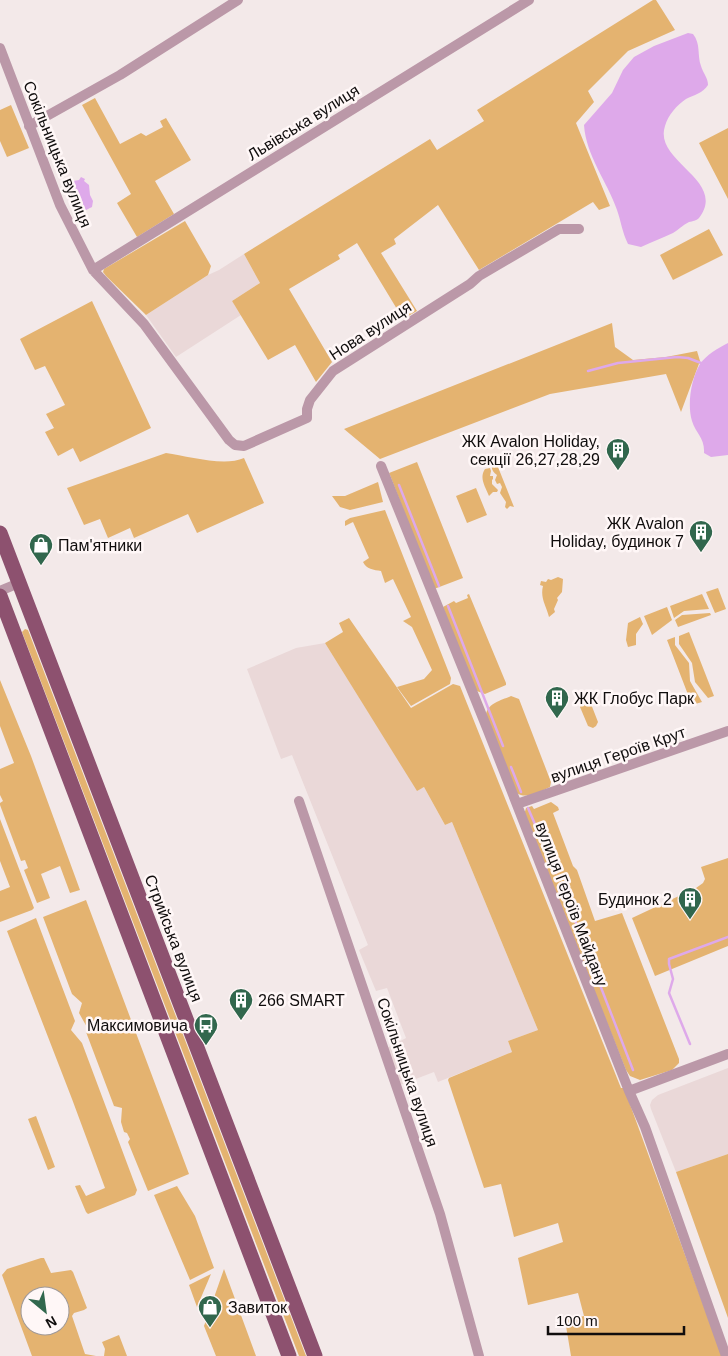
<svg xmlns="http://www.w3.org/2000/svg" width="728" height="1356" font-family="Helvetica,sans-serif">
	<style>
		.built { fill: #ead8d8 }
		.green { fill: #e4b370; fill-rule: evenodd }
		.water { fill: #dea9ea }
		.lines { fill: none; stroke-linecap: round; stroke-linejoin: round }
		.stream { stroke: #dea9ea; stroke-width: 2.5 }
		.minor { stroke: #bb98a8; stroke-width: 10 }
		.primary { stroke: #8d516f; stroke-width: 15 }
		.labels { text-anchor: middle; stroke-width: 5; stroke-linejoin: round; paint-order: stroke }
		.street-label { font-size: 16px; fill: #100d0d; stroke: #fff7f7 }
		.poi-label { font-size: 16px; fill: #100d0d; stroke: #fff7f7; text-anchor: end }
	</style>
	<rect width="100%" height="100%" fill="#f3e9e9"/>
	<!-- built -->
	<path class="built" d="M244 254 260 283 232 301 241 315 176 357 146 315 208 275 219 270Z
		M325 643 417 790 424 787 445 825 452 822 538 1030 508 1041 512 1052 438 1082 434 1072 400 1085 387 1048 406 1038 387 988 376 991 359 950 368 945 292 755 281 759 247 669 296 648Z
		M728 1068V1154L676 1172 651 1109 650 1105 652 1100 658 1095Z"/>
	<!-- green -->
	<path class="green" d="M653 0H656L675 30 628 51 588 91 594 102 576 123 610 206 599 210 593 202 479 270 438 205 394 239 396 244 381 253 417 311 403 319 357 243 338 255 340 259 289 289 332 362 316 382 295 345 268 360 232 301 260 283 244 254 430 139 437 150 484 121 477 110Z
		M95 98 120 144 141 133 146 136 163 127 160 121 166 118 191 160 155 181 174 214 137 237 117 203 131 194 82 105Z
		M11 105 29 148 7 157 0 141V110Z
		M728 128V199L699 143Z
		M185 221 211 266 208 275 146 315 106 276 103 272 104 269Z
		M709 229 723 255 673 280 660 255Z
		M92 301 151 428 80 462 73 448 58 456 45 432 54 428 46 414 65 405 45 366 35 370 20 339Z
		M612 323 615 347 633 360 666 357 697 351 700 361 681 412 666 374 550 394 380 459 344 429Z
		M166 453C188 456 224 467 244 458L264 503 197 533 188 514 134 538 130 528 108 538 100 519 84 525 67 488Z
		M417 462 463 578 434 589 390 475 389 473Z
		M496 462 514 507 510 506 507 509 505 507 506 502 500 493 502 487 500 483 497 484 495 480 497 475C493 472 491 469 492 464Z
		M490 468 491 471 490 476H493V479L492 480V484L498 490 497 492H493L489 496C485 486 479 478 485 469Z
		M378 482 383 502 350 510 340 507 332 496H345Z
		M476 488 487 515 467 523 456 496Z
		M385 510 451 678 450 684 411 706 397 687 424 679 432 670 412 627 403 621 411 617 393 579 385 583 381 571C374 570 366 569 363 562L369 558 353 522 345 526V521L350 518Z
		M558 577 563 579 562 592 557 598 558 600 554 609 555 612 549 617C546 605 540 598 543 586L540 585 541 581 546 582 548 579 551 580Z
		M718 588 726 609 715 613 706 592Z
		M469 594 506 683V685L485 694 474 690 443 607 454 601 456 603 468 598 467 595Z
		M702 594 709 609 684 611 674 618 670 606Z
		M667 607 672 620 652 635 644 616Z
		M710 613 711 615 678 627 675 620 682 615Z
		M640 617 643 624 636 634V645L628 647 626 640 628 623Z
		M349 618 411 708 453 684 460 686 621 1088H624L722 1356H571L565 1320 584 1316 578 1293 528 1305 518 1258 563 1242 558 1223 514 1237 501 1184 484 1188 448 1080 449 1078 512 1052 508 1041 538 1030 452 822 445 825 424 787 417 791 325 643 343 632 339 623Z
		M25 629 28 630 306 1356H299L22 632Z
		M689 632 714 696 708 698 695 682 692 663 679 644V636Z
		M675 637V645L689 663 690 681 702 702 692 705 667 640Z
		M0 680 31 756 80 890 70 893 60 866 41 874 50 898 37 903 24 870 28 868 25 860 21 861 0 805V803L3 801 0 795V769L14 763 0 726Z
		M511 696 519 699 551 782 550 787C541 791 526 800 517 793L486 714C488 703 502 700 511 696Z
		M585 701 591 704 598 722 596 726 593 728 588 726 580 707 582 702Z
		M551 802 558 807 559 810 553 813 573 866 577 870 595 921 622 913 679 1059V1063L672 1070 640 1080 630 1076 626 1070 524 815 526 808 532 806 534 809Z
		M0 819 34 908 32 910 0 922V891L10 887 0 861Z
		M728 858V946L655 976 632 918 696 888 703 883 705 879 701 867Z
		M86 900 189 1174 148 1191 128 1142 130 1139 127 1133 124 1132 121 1122 122 1108 114 1106 86 1032 88 1029 79 1013 82 1003 72 994 43 917Z
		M36 918 75 1021 71 1030 82 1043 137 1190 135 1195 88 1214 86 1212 75 1186 80 1185 86 1196 105 1188 72 1099 7 931Z
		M36 1116 55 1167 48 1170 28 1119Z
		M728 1154V1318L676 1172Z
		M177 1186 195 1216 214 1268 190 1280 154 1195Z
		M41 1258H44L51 1273 71 1270 73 1272 87 1308 84 1310 74 1313 72 1316 85 1354 96 1356H32L2 1275 7 1269ZM30 1296H60V1326H30Z
		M224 1269 256 1356H216L204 1326Z
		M211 1274 197 1307 189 1285Z
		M119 1335 127 1356H104L105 1349 102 1342Z"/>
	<!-- water -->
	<path class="water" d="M688 33 693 34C701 44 697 55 701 66 703 73 708 78 708 85 703 93 694 95 686 99 677 105 668 115 665 126 653 162 728 180 699 218 696 221 693 221 689 222 683 225 678 230 673 233 663 238 651 242 641 247L628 244C622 232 621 221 617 210 607 181 586 156 584 125L612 93 623 70 634 57 654 46Z
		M81 177 85 179 84 181 89 185 90 195 93 201 92 207 84 211 78 210 75 196 69 189 70 184 73 181 79 180Z
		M728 343V455L711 457 704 453C705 438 696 434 692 421 687 405 691 379 700 364 706 355 718 348 728 343Z"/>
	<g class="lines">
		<!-- stream -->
		<path class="stream" d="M588 371 618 363 677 357 688 358 701 363
			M399 485 439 586
			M448 606 503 746
			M511 767 521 792
			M528 808 556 873
			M562 887 633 1070
			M690 1044 669 993 673 979 669 964V959L728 937"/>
		<!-- minor -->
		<path class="minor" d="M0 48 60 205 93 270 144 324 229 440 235 445 244 446 307 418V409L310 400 333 371 470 284 479 276 559 229H579
			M29 126 120 75 238 0
			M93 270 529 0
			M381 466 487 728 629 1091 645 1127 726 1356
			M0 591 19 583
			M299 801 440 1214 479 1356
			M517 804 728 731
			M629 1091 728 1054"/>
		<!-- primary -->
		<path class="primary" d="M0 533 315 1356
			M0 596 289 1356"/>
	</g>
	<!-- icons -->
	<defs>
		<g id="building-pin" transform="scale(1.25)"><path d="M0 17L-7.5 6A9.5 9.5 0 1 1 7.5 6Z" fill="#31674d" stroke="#fff7f7"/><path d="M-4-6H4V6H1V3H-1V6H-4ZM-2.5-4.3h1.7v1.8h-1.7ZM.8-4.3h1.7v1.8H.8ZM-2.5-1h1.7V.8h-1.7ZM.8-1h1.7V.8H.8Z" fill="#fff"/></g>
		<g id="shop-pin" transform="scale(1.25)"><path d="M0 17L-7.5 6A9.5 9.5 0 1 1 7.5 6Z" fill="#31674d" stroke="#fff7f7"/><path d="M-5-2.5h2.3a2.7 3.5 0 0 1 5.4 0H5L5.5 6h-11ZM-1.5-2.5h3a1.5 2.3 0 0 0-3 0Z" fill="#fff"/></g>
		<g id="bus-pin" transform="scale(1.25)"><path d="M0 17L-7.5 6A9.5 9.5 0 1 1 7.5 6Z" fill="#31674d" stroke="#fff7f7"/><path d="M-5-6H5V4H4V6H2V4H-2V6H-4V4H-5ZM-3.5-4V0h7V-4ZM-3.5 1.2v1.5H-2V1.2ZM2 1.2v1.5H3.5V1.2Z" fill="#fff"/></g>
	</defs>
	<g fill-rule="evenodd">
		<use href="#building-pin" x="618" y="450"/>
		<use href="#building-pin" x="701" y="532"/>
		<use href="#shop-pin" x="41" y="545"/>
		<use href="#building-pin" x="557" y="698"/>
		<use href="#building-pin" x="690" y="899"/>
		<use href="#building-pin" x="241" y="1000"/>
		<use href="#bus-pin" x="206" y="1025"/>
		<use href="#shop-pin" x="210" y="1307"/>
	</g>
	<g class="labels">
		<!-- street labels -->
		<g class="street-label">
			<text transform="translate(303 122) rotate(-32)" y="6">Львівська вулиця</text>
			<text transform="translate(58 154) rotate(68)" y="6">Сокільницька вулиця</text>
			<text transform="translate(370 330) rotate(-33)" y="6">Нова вулиця</text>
			<text transform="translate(618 754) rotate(-19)" y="6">вулиця Героїв Крут</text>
			<text transform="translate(572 904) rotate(69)" y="6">вулиця Героїв Майдану</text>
			<text transform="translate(174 938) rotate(69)" y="6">Стрийська вулиця</text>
			<text transform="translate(408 1072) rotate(71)" y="6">Сокільницька вулиця</text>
		</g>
		<!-- poi labels -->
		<g class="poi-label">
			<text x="600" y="447">ЖК Avalon Holiday,<tspan x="600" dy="18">секції 26,27,28,29</tspan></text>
			<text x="684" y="529">ЖК Avalon<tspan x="684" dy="18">Holiday, будинок 7</tspan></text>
			<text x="58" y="551" text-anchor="start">Пам'ятники</text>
			<text x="574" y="704" text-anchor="start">ЖК Глобус Парк</text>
			<text x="672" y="905">Будинок 2</text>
			<text x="258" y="1006" text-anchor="start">266 SMART</text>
			<text x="188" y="1031">Максимовича</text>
			<text x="228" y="1313" text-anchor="start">Завиток</text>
		</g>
	</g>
	<!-- north arrow -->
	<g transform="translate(45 1311) rotate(151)"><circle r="24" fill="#fff7f7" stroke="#9f9999"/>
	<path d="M0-4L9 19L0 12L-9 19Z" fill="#31674d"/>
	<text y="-8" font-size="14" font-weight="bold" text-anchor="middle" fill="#100d0d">N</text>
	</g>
	<!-- scale -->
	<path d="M548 1326v8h136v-8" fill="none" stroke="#100d0d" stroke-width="2.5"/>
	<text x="556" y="1326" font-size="15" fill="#100d0d" stroke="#fff7f7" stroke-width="4" paint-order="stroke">100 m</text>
</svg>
